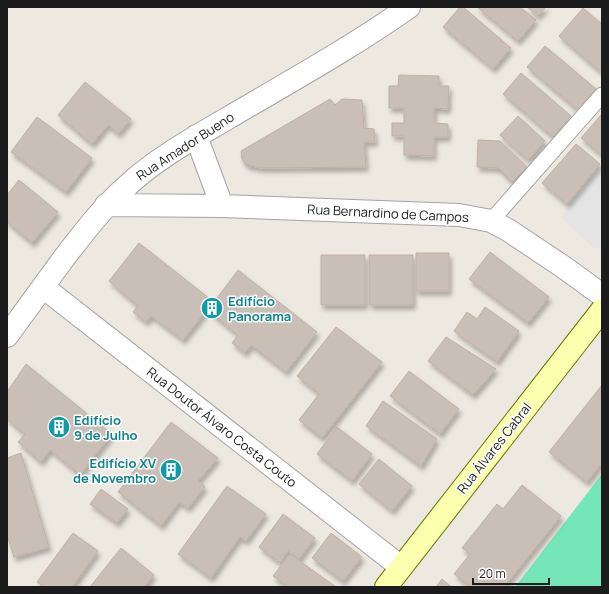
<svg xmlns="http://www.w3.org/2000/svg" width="609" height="594" font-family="Manrope,sans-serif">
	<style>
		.pitch { fill: #75e6b8 }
		.parking { fill: #e4e4e4 }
		.building { fill: #cabfb6; stroke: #c1afa1; filter: url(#shadow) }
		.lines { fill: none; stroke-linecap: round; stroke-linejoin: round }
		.lane-casing { stroke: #a3a3a3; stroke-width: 17 }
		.street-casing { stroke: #a3a3a3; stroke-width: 24 }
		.secondary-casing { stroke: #6a7500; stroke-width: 24 }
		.lane { stroke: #fff; stroke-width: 15 }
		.street { stroke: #fff; stroke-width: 22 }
		.secondary { stroke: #fcffad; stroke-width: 22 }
		.labels { text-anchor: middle; stroke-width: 3; stroke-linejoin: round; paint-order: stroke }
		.street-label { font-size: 13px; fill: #1c1c1c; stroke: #fff }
		.culture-label { font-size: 13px; font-weight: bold; fill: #0d838f; stroke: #fff; text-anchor: start }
	</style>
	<defs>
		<filter id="shadow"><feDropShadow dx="2.5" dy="4.5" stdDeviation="2" flood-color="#0004"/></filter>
	</defs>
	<rect width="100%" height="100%" fill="#eee9e0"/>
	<!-- pitch -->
	<path class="pitch" d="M602 474V587H515Z"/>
	<!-- parking -->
	<path class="parking" d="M602 167V249L593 247 560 217Z"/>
	<!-- building -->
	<path class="building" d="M460 7H463L511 48 493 69 443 27Z
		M477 7H520L536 20 518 41Z
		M527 7H546L538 16Z
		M583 8 602 24V73L559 36Z
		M545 46 596 89 578 110 527 67Z
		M521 73 571 116 553 137 503 94Z
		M399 75 439 76V86H449L448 109 434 108V123L448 124V137H434V156L404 155V136H392V123H404V108H389V86H398Z
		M85 82 131 119 118 134 108 125 92 144 58 115Z
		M330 99 335 105 342 99 362 100 364 128 374 129 375 142H364L366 167 262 168 246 165 242 159 241 151Z
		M602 114V155L581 138Z
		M518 116 545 141 528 160 500 135Z
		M37 117 92 158 66 192 11 152Z
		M478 140 500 141 527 167 512 182 498 168 477 167Z
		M576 144 600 164 567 204 542 183Z
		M19 180 58 212 32 243 7 222V195Z
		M139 243 214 302 238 270 317 332 286 372 251 345 245 353 232 343 238 335 207 310 183 340 151 316 146 322 133 312 138 306 109 281Z
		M490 252 549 297 528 323 469 279Z
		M416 253H449V291H416Z
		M321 255H365V305H321Z
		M369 255H413V305H369Z
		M485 307 519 331 497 362 454 331 467 312 477 319Z
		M336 327 382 362 322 438 299 420 319 394 297 376Z
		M446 337 496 369 473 395 428 361Z
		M26 364 112 434 80 475 50 450 41 462 18 442 25 434 7 419V392Z
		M409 371 459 409 440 434 390 396Z
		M602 385V463L587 482 549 452Z
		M383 401 437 439 421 466 366 426Z
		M171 422 218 458 198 481 205 487 188 508 179 502 161 526 118 492Z
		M337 427 372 454 352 481 317 454Z
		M21 453 49 547 14 557 7 535V458Z
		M379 459 412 486 392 511 359 484Z
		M522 485 561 516 504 587H471L454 574 470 554 462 548 497 504 503 509Z
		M227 486 266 514 246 541 240 537 211 578 178 554Z
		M101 489 128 509 117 523 90 504Z
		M283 514 315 538 299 559 288 551 280 563 259 547Z
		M73 533 98 551 72 587H44L37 582Z
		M331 533 362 557 343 581 312 558Z
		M121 548 154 575 144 587H90Z
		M290 554 336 587H288L273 576Z
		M442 579 451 587H436Z"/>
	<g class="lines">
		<!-- lane casing -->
		<g class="lane-casing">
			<path id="lane" d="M491 221 602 95"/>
		</g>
		<!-- street casing -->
		<g class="street-casing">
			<path id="street" d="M196 136 222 206
				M106 205 222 206 459 215 491 221 508 230 562 266 602 295
				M43 287 401 567
				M7 336C26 310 45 284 64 258 84 232 103 207 128 185 157 158 194 138 228 118 289 82 351 48 409 7"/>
		</g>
		<!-- secondary casing -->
		<g class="secondary-casing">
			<path id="secondary" d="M386 587 602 310"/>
		</g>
		<!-- lane -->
		<use href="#lane" class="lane"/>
		<!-- street -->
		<use href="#street" class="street"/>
		<!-- secondary -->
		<use href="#secondary" class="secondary"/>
	</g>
	<!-- icons -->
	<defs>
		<g id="building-disc" transform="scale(1.15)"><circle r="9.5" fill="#0f9aa8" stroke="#fff"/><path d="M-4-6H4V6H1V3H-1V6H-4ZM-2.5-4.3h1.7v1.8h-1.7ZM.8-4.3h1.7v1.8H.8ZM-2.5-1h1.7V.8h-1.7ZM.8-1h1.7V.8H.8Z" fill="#fff"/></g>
	</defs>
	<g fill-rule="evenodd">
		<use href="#building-disc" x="212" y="308"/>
		<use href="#building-disc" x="59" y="427"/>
		<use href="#building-disc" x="171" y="470"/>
	</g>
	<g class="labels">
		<!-- street labels -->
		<g class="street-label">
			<text transform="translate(185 146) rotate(-33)" y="5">Rua Amador Bueno</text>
			<text transform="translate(388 213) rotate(3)" y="5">Rua Bernardino de Campos</text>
			<text transform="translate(222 427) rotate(38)" y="5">Rua Doutor Álvaro Costa Couto</text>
			<text transform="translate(494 448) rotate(-52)" y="5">Rua Álvares Cabral</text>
		</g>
		<!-- culture labels -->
		<g class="culture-label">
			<text x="228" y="306">Edifício<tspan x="228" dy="15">Panorama</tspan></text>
			<text x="74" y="425">Edifício<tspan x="74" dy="15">9 de Julho</tspan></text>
			<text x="156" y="468" text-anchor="end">Edifício XV<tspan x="156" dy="15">de Novembro</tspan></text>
		</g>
	</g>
	<!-- border -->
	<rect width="609" height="594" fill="none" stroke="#1c1c1c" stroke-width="16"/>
	<!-- scale -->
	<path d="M473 578v6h76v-6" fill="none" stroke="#1c1c1c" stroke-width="2"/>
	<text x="479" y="578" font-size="12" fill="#1c1c1c" stroke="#ffffff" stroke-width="3" paint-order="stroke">20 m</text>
</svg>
